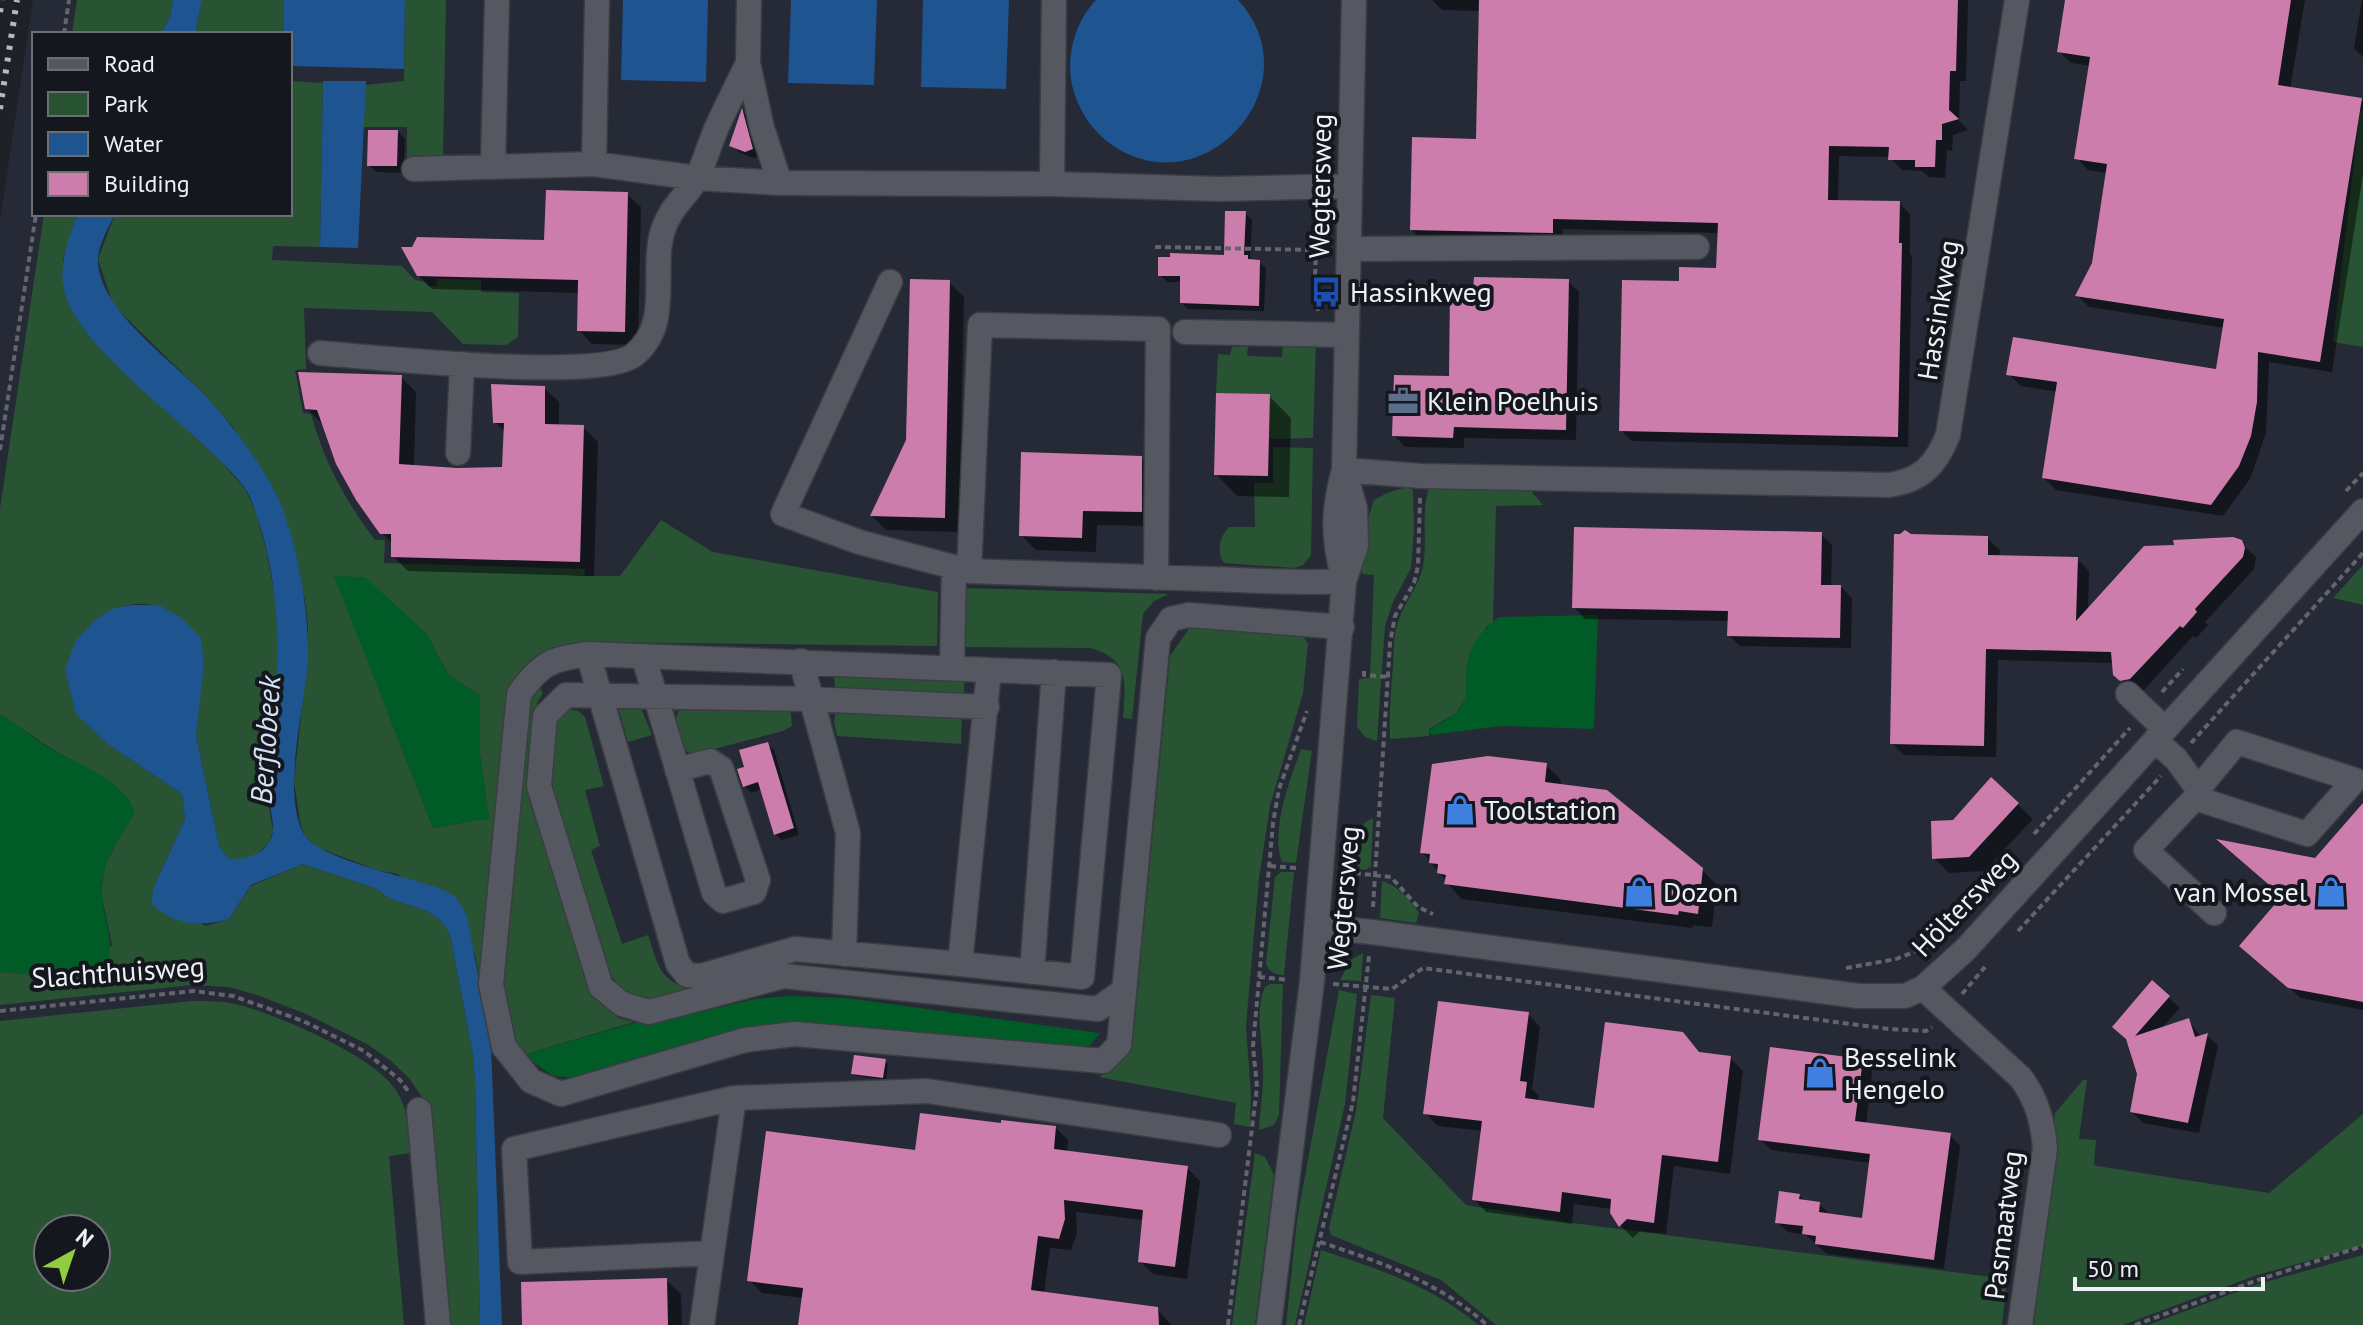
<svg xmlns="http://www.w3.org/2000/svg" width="2363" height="1325" font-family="'PT Sans',sans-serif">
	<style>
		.built { fill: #252a36; fill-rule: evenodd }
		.green { fill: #285434; fill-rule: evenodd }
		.forest { fill: #005b27 }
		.water { fill: #1e5490 }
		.shadow { fill: #0007 }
		.building { fill: #cc7dab }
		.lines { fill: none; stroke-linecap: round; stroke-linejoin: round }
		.minor-casing { stroke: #3b3d42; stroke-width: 27 }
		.path { stroke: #63656b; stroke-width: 4; stroke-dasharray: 6 4; stroke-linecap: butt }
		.minor { stroke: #555860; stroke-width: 24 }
		.rail { stroke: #b7b9be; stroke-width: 6; stroke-dasharray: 4 8; stroke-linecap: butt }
		.labels { text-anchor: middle; stroke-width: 8; stroke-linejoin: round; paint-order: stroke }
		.street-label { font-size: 28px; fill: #eef0f4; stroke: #15171e }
		.poi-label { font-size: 28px; fill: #eef0f4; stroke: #15171e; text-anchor: start }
		.water-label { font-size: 30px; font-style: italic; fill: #d4e3f4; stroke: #15171e }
	</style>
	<rect width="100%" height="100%" fill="#1e2127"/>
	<!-- built -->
	<path class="built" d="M33 0H2363V1325H0V220ZM34 34H290V214H34ZM48 1229H96V1277H48Z"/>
	<!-- green -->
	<path class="green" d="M77 0H173L170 17 161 34H72Z
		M202 0H284V34H195Z
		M405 0H446L443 156 407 162V127H362L364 85 404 81Z
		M290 81 323 83 320 247 273 246 272 260 402 266 415 280 425 282 428 286H437V279L481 280V292L519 293 518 337 506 345 463 344 432 312 304 308 306 369 295 370 303 413 311 414C324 461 345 501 375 540H385L384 563 585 569V575L568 576H620L661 520 713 552 938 592 937 646 582 642C546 648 527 653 511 689L480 984 475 954 398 874 376 870 317 847 305 836 300 822 294 781 307 660 308 626 305 600 277 496 233 427 203 393 113 305 98 259 115 214H290ZM335 577 426 633 448 674 480 696V756L489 818 433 828Z
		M2360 111H2363V347L2333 342Z
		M44 214H78L63 259V287L110 359 219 459 245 489 256 512 267 553 277 608 278 664 265 784 273 830 269 843 256 855 242 860 229 859 219 846 196 735 201 639C166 603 141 591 95 620L109 745 182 794 185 819 153 889 205 926 229 919 251 886 303 864 375 888C379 890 382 893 386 896 411 910 441 906 451 939L473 1055 475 1082 480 1325H446L426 1112 422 1097 409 1078 390 1060 367 1044 306 1014 257 995 229 987 192 985 0 1005V972L38 975 85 973 112 945 101 892 105 865 116 844 105 781C88 766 68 759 49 747 32 737 18 724 0 715V508Z
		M1283 341H1316L1313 438 1269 439 1270 394 1216 393 1218 354 1230 355 1232 347 1248 346 1247 356 1282 357Z
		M1273 447 1313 448 1311 555 1303 565 1295 568 1224 563C1216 552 1220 536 1229 527H1255L1254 483H1273Z
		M1430 486 1531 491 1543 505 1496 506 1493 622 1486 627 1466 670V699L1455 714 1429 729V736L1390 739C1389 714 1391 690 1393 665 1394 651 1393 636 1398 622 1404 602 1419 587 1423 566 1428 540 1420 510 1430 486Z
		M1407 487 1413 490 1414 528 1411 568 1393 602 1385 626 1377 741 1365 737 1357 727 1359 679 1370 678 1374 575 1362 574V538L1374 500 1387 493Z
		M2363 565V605L2333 598Z
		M963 588 1169 594 1154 601 1143 614 1132 719 1123 718C1125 684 1131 659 1090 648L963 647Z
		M1190 627 1301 634 1308 643 1303 693 1270 806 1259 878 1246 1026 1251 1096 1250 1127 1234 1124 1236 1103 1099 1077 1123 1060 1134 1028 1170 656Z
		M834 675 964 678V693L835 690Z
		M539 687 543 693 537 703 531 767 595 994 618 1018 634 1022 523 1055 508 1030 499 989 527 698Z
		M683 705H790L792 726 783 731 691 755C676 743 670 720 683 705Z
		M837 706 962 711 961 744 837 736 834 722Z
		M618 707 641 708 652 735 628 742Z
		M568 709 578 711 585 717 604 786 585 790 600 846 591 850 622 944 648 935C658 963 658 981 690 988L692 995C654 1000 626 1005 605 966L548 772 553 723Z
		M1301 749 1312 751 1296 863 1282 862C1270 830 1290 780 1301 749Z
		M1373 818 1371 866 1366 870 1353 868 1351 866C1353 844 1352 828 1373 818Z
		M1281 872H1294L1284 975C1276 975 1269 972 1266 964L1275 877Z
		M1382 881C1400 887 1408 898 1419 913L1416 923 1380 918Z
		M1363 953 1361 981 1340 980 1351 960Z
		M1270 984H1283L1279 1115 1274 1125 1259 1130C1260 1110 1264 1088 1263 1068 1263 1041 1254 1012 1265 987Z
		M1339 990 1357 994 1345 1104 1295 1325H1286L1297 1220Z
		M1371 995 1395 998 1383 1118 1466 1205 1573 1223 2007 1279 2002 1325H1496L1441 1280 1331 1235 1329 1228 1356 1111Z
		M192 1001C207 1001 221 1001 235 1004 274 1013 374 1056 395 1089 409 1109 408 1129 411 1153L389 1156 404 1325H0V1021ZM48 1229H96V1277H48Z
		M2083 1080H2087L2079 1139 2096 1140 2094 1164 2097 1166 2269 1193 2363 1114V1246L2257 1275 2123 1325H2034L2055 1113Z
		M1255 1153 1265 1157 1274 1175 1255 1325H1232Z
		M1321 1250C1375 1268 1435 1287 1478 1325H1304Z
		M2363 1255V1325H2148L2258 1284Z"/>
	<!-- forest -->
	<path class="forest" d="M334 576 365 577 426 633 448 674 480 696V756L489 818 433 828Z
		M1598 615 1594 729 1502 726 1431 735 1429 730C1442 722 1457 716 1464 702 1467 695 1466 684 1466 676 1466 650 1479 632 1499 617Z
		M0 715C19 724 34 740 53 750 78 763 128 784 135 813 120 838 100 863 102 893 103 917 114 937 108 961L85 973 38 975 0 972Z
		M791 996 847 998 1100 1033 1088 1048 1059 1053 780 1024 576 1078 553 1076 523 1055 634 1023 684 1016 754 999Z"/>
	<!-- water -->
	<path class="water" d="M173 0H202L195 34H161L170 17Z
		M284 0H405L404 69 290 66V34H284Z
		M623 0H708L706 82 621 80Z
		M791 0H877L874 85 788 83Z
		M923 0H1009L1006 89 921 87Z
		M1096 0H1238C1315 83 1206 209 1112 145 1092 131 1078 110 1072 85 1066 55 1075 22 1096 0Z
		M323 81H366L358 248 320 247Z
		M78 214H115C109 227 98 245 98 260 98 310 173 361 205 395 232 425 257 457 276 494 296 533 310 615 308 660 305 705 281 794 304 834 318 858 399 875 426 884 435 887 446 890 454 896 460 901 463 909 467 916L491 1045 502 1325H480L475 1082 473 1055 451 939C441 906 411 910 386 896 382 893 379 890 375 888L303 864 251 885 229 919C200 927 176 926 152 904L153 889 185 819 182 794 109 745 76 714 65 670 75 642 95 620 112 609 131 605H159L181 618 201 638 204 665 196 735 219 846 229 859C248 861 273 851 273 828 273 816 269 803 267 792 262 767 271 738 274 713 280 652 279 592 262 532 257 517 253 500 244 487 203 432 72 349 63 285 60 260 69 237 78 214Z"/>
	<!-- shadow -->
	<path class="shadow" d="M1432 0H1968L1966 81H1960L1959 121 1968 130 1953 135 1952 151 1947 150 1945 178 1929 177 1922 171 1902 170 1890 157 1839 156 1838 202 1899 203 1910 214V254L1912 256 1908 447 1632 441 1621 430 1681 283 1718 270 1719 233 1563 229V243L1423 241 1412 230 1478 141 1481 11 1442 10Z
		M2067 0H2305L2290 89 2363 102V174L2332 372 2269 362 2266 433 2250 479 2223 516 2056 490 2044 478 2058 392 2021 386 2009 374 2218 371 2225 328 2089 307 2078 296 2094 264 2108 173 2088 170 2077 158 2091 66 2071 63 2059 51Z
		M2362 0H2363V57L2354 48Z
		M743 112 749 118 759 156 753 158 739 152 732 145Z
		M398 132 405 139 404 173 376 172 369 165Z
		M627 194 641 207 638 345 592 344 579 330 580 293 432 289 418 275 546 242Z
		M1245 213 1252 220 1250 259 1259 262 1266 268 1264 311 1188 309 1182 303V282H1167L1160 275 1226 257Z
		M1568 281 1579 292 1576 440 1464 438V448L1405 447 1394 435 1451 378 1475 292Z
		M949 282 964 297 959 532 886 530 872 516 908 440Z
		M401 377 416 392 414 467 458 470 504 469 505 432 495 422 544 388 559 402V426L583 427 598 442 594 576 408 571 393 556V544L382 533 322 424 307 408Z
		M1269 396 1291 418 1289 497 1237 496 1216 474Z
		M1141 458 1156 472V526L1097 525 1096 552 1036 550 1021 535Z
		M1821 534 1832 545 1831 587H1841L1852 598 1851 648 1740 646 1729 635V621L1585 619 1574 607Z
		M1910 536 1987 538 2000 550 1999 557 2077 559 2089 571 2088 611 2243 545 2256 557 2254 569 2205 622 2208 625 2196 638 2193 636 2143 691 2134 692 2127 687 2115 674 2114 663 1998 660 1996 757 1904 755 1892 743Z
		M767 744 774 750 799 835 782 840 775 834 762 789 751 793 745 786 747 768Z
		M1546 765 1561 780 1560 786 1702 870 1717 885 1712 927 1693 925 1692 928 1461 899 1422 852Z
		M1992 780 2033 819 1984 871 1949 873 1934 858 1954 822Z
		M2363 806V1010L2301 998 2253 956 2316 860Z
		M2152 983 2180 1008 2161 1029 2188 1020 2201 1037 2207 1035 2218 1046 2199 1133 2143 1123 2132 1112 2139 1074 2128 1040Z
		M1528 1014 1540 1027 1532 1089 1539 1096 1538 1102 1596 1110 1701 1054 1730 1058 1743 1071 1730 1174 1674 1166 1666 1234 1640 1231 1633 1238 1621 1226 1612 1213V1209L1574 1204 1572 1224 1486 1212 1474 1199 1483 1131 1438 1126 1425 1113Z
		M885 1061 888 1064 886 1080 856 1076 853 1073Z
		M1862 1061 1872 1072 1866 1125 1950 1135 1960 1146 1944 1269 1827 1254 1806 1235 1788 1232 1777 1222 1799 1195 1806 1202 1819 1204 1830 1214 1864 1220 1871 1163 1771 1150 1760 1139Z
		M1003 1125 1055 1127 1068 1140 1067 1152 1187 1168 1200 1181 1187 1279 1153 1274 1140 1261 1144 1220 1076 1212 1077 1233 1071 1250 1050 1248 1044 1294 1157 1309 1171 1325H800L803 1298 762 1293 749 1280 917 1152Z
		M666 1280 681 1294 682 1325H524Z"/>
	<!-- building -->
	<path class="building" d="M1479 0H1958L1956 71H1950L1949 110 1959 119 1942 124V140H1936L1935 167H1915V160H1888L1889 147 1829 146 1828 200 1900 201 1899 243H1902L1898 437 1619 431 1622 280 1679 281V267L1716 268 1718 223 1553 219V233L1410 230 1412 137 1476 139Z
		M2065 0H2291L2278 85 2362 98 2320 362 2258 352 2257 402 2251 436 2239 466 2211 505 2042 478 2057 382 2006 375 2013 337 2216 369 2224 319 2075 296 2092 263 2107 164 2074 159 2090 57 2057 52Z
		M742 108 753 149 745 152 729 146Z
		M368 130H398L397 166H367Z
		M546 190 628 192 625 332 577 331 578 280 417 276 401 247H412L417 237 544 240Z
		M1225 211H1246L1244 255H1248V259L1260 260 1259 306 1180 303V276H1158V257H1170V253L1224 255Z
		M1474 277 1569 279 1566 430 1454 427 1453 438 1392 436 1394 375 1449 376 1450 289 1473 290Z
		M910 279 950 280 945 518 870 516 906 440Z
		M298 372 402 375 399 464 457 468 502 467 504 423H493L491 384 545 386V424L584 425 580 562 391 557V534H380L356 500 336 464 317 410 305 409Z
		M1216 393 1270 394 1268 476 1214 475Z
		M1021 452 1142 456V512L1083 511 1082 538 1019 536Z
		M1574 527 1822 532 1821 585H1841L1840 638 1727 636 1728 611 1572 608Z
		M1905 530 1911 534 1988 536V555L2078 557 2076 621 2144 546 2174 545 2173 540 2233 537 2242 540 2245 548 2243 557 2195 609 2197 612 2183 628 2180 626 2130 679 2120 681 2113 675 2111 652 1986 649 1984 746 1890 744 1894 534H1900Z
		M768 742 794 828 774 835 758 782 743 787 737 769 744 767 739 750Z
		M1488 756 1547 763 1545 782 1607 790 1703 868 1698 914 1679 911 1678 915 1444 884 1446 875 1437 873 1438 864 1429 863 1430 854 1420 853 1432 764Z
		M1991 777 2019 803 1969 857 1932 859 1931 821 1953 820Z
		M2363 803V1002L2288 988 2239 946 2282 896 2216 839 2315 858Z
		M2152 980 2170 996 2135 1036 2189 1018 2195 1037 2208 1033 2188 1123 2130 1112 2137 1074 2126 1039 2112 1027Z
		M1438 1001 1529 1012 1520 1081 1527 1082 1525 1098 1594 1108 1605 1022 1683 1032 1699 1052 1731 1056 1718 1162 1662 1155 1654 1223 1627 1219 1619 1227 1610 1213 1611 1199 1562 1192 1560 1212 1472 1200 1482 1121 1423 1114Z
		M1770 1047 1863 1059 1855 1121 1951 1133 1934 1260 1815 1244 1816 1236 1802 1234 1803 1226 1775 1223 1779 1191 1800 1194 1799 1199 1820 1202 1819 1212 1862 1218 1870 1154 1758 1140Z
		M854 1055 886 1059 883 1078 851 1074Z
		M920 1113 1001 1123V1120L1056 1126 1054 1149 1188 1166 1175 1267 1138 1262 1143 1210 1064 1200 1065 1219 1059 1239 1038 1236 1031 1290 1158 1307 1159 1325H798L803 1288 747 1281 766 1131 915 1150Z
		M667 1278 668 1325H522L521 1282Z"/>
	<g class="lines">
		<!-- minor casing -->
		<g class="minor-casing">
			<path id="minor" d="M749 0 748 63 762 128 780 183
				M594 164 597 0
				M493 167 497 0
				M414 169 594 164 697 178 780 183 1052 184 1219 189 1350 186
				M1052 184 1054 0
				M1349 249 1697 247
				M890 282 783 514 859 542 969 571
				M1185 332 1347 335
				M320 353C373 357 600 382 634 355 673 324 650 271 663 230 671 205 689 195 699 174 705 159 710 144 716 129 726 107 737 85 748 63
				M458 453 462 364
				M1344 470 1421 476 1889 485C1922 480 1936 465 1948 435L2017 0
				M1156 578 1158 329 980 325 969 571C1049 574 1129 576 1209 579 1254 580 1299 584 1344 581
				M1344 581C1333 538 1332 513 1344 470L1354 0
				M588 654 678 964 687 975 701 976 795 949 960 964 989 670 588 654C551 659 541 663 519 694L491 984 504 1047 531 1081 561 1094 745 1040 795 1034 1103 1061 1119 1045 1158 638 1171 619 1189 615 1342 627
				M643 656C668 735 690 814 714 893L723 901 754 892 758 880 721 768 710 761 677 770
				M801 661 848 833 844 954
				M952 668 954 567
				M2128 694 2165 729
				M987 707 810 699 566 695 545 716 539 786 601 987 622 1004 649 1012 784 976 1098 1009 1123 991
				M2155 740 2176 759 2198 789 2195 798 2146 850 2214 913
				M2195 798 2307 834 2355 780 2237 742 2198 789
				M1317 927 1372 932 1858 996H1905L1923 988 1966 949 2363 511
				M960 964 1082 977 1109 675 989 670
				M1032 972 1054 672
				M1923 988 2021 1078C2037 1100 2043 1122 2045 1149L2020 1325
				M419 1110 438 1325
				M712 1253 520 1262 514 1149 734 1098
				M702 1325 734 1098 927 1091 1219 1135
				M1269 1325 1312 982 1344 581 1356 546 1355 508 1344 470"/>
		</g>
		<!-- path -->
		<path class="path" d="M64 34 69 0
			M1317 209 1315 279 1318 311
			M1155 247 1316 250
			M0 450 36 214
			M2346 491 2363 473
			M1364 671V675L1388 677
			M2162 692 2183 669
			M2191 743 2363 553
			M2034 834 2130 728
			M1270 866 1296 868
			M1345 872 1391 877 1418 907 1433 914
			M1373 907 1390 643 1395 616 1414 583 1418 566 1420 498
			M2018 931 2161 776
			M1846 968 1896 959 1930 946
			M1259 977 1289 980
			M1333 984 1392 989 1423 968 1889 1029 1926 1031 1932 1027
			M1962 994 1985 967
			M0 1011 194 991 233 996 303 1021 364 1051 400 1080 408 1091
			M1320 1242C1380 1262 1439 1282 1487 1325
			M1228 1325 1257 1087 1253 1046 1273 823 1279 789 1307 711
			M1299 1325 1353 1102 1369 956
			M2135 1325 2258 1280 2363 1246"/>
		<!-- minor -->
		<use href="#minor" class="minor"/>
		<!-- rail -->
		<path class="rail" d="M0 12 2 0
			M0 109 17 0"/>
	</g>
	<!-- icons -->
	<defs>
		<g id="bus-bare" transform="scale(2.4)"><path d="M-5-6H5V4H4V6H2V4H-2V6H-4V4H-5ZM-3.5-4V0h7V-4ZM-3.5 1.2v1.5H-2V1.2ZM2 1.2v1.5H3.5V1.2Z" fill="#1a4fb4" stroke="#15171e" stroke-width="2.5" paint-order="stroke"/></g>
		<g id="office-bare" transform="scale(2.4)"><path d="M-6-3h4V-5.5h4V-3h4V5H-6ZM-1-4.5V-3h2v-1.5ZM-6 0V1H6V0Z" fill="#5c6f8a" stroke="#15171e" stroke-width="2.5" paint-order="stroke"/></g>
		<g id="shop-bare" transform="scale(2.4)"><path d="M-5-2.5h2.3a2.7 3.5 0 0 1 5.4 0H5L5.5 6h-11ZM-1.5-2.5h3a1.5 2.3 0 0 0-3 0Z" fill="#3f7fe0" stroke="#15171e" stroke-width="2.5" paint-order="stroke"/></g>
	</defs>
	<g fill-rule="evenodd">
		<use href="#bus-bare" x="1326" y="292"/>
		<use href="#office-bare" x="1403" y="401"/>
		<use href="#shop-bare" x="1460" y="810"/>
		<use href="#shop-bare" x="1639" y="892"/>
		<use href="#shop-bare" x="2331" y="892"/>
		<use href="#shop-bare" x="1820" y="1073"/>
	</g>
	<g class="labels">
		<!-- street labels -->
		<g class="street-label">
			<text transform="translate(1320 186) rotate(-89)" y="10">Wegtersweg</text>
			<text transform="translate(1938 310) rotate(-81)" y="10">Hassinkweg</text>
			<text transform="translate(1343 898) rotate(-85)" y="10">Wegtersweg</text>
			<text transform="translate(1964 903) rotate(-46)" y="10">Höltersweg</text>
			<text transform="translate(118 972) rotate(-4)" y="10">Slachthuisweg</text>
			<text transform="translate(2003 1225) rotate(-83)" y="10">Pasmaatweg</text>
		</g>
		<!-- poi labels -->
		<g class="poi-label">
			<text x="1350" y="302">Hassinkweg</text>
			<text x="1427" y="411">Klein Poelhuis</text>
			<text x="1484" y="820">Toolstation</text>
			<text x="1663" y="902">Dozon</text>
			<text x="2307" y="902" text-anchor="end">van Mossel</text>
			<text x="1844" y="1067">Besselink<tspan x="1844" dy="32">Hengelo</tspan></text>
		</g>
		<!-- water labels -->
		<g class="water-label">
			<text transform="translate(266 740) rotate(-86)" y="10">Berflobeek</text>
		</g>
	</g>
	<!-- legend -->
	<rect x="32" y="32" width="260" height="184" fill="#15171e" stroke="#6c6e74" stroke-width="2"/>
	<rect x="48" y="58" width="40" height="12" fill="#555860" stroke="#6c6e74" stroke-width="2"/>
	<text x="104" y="72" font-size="24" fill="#eef0f4">Road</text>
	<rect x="48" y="92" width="40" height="24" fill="#285434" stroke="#6c6e74" stroke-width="2"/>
	<text x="104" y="112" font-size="24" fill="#eef0f4">Park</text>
	<rect x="48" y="132" width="40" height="24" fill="#1e5490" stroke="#6c6e74" stroke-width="2"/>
	<text x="104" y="152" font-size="24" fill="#eef0f4">Water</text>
	<rect x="48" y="172" width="40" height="24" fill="#cc7dab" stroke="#6c6e74" stroke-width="2"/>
	<text x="104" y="192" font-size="24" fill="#eef0f4">Building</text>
	<!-- north arrow -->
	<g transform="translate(72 1253) rotate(40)"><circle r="38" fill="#15171e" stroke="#6c6e74" stroke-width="2"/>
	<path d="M0-6L14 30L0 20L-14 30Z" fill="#90cd40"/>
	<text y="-12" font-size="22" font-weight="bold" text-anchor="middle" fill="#eef0f4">N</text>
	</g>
	<!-- scale -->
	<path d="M2075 1277v12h188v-12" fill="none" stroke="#eef0f4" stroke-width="4"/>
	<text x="2087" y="1277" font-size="24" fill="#eef0f4" stroke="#15171e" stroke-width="6" paint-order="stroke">50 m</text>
</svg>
